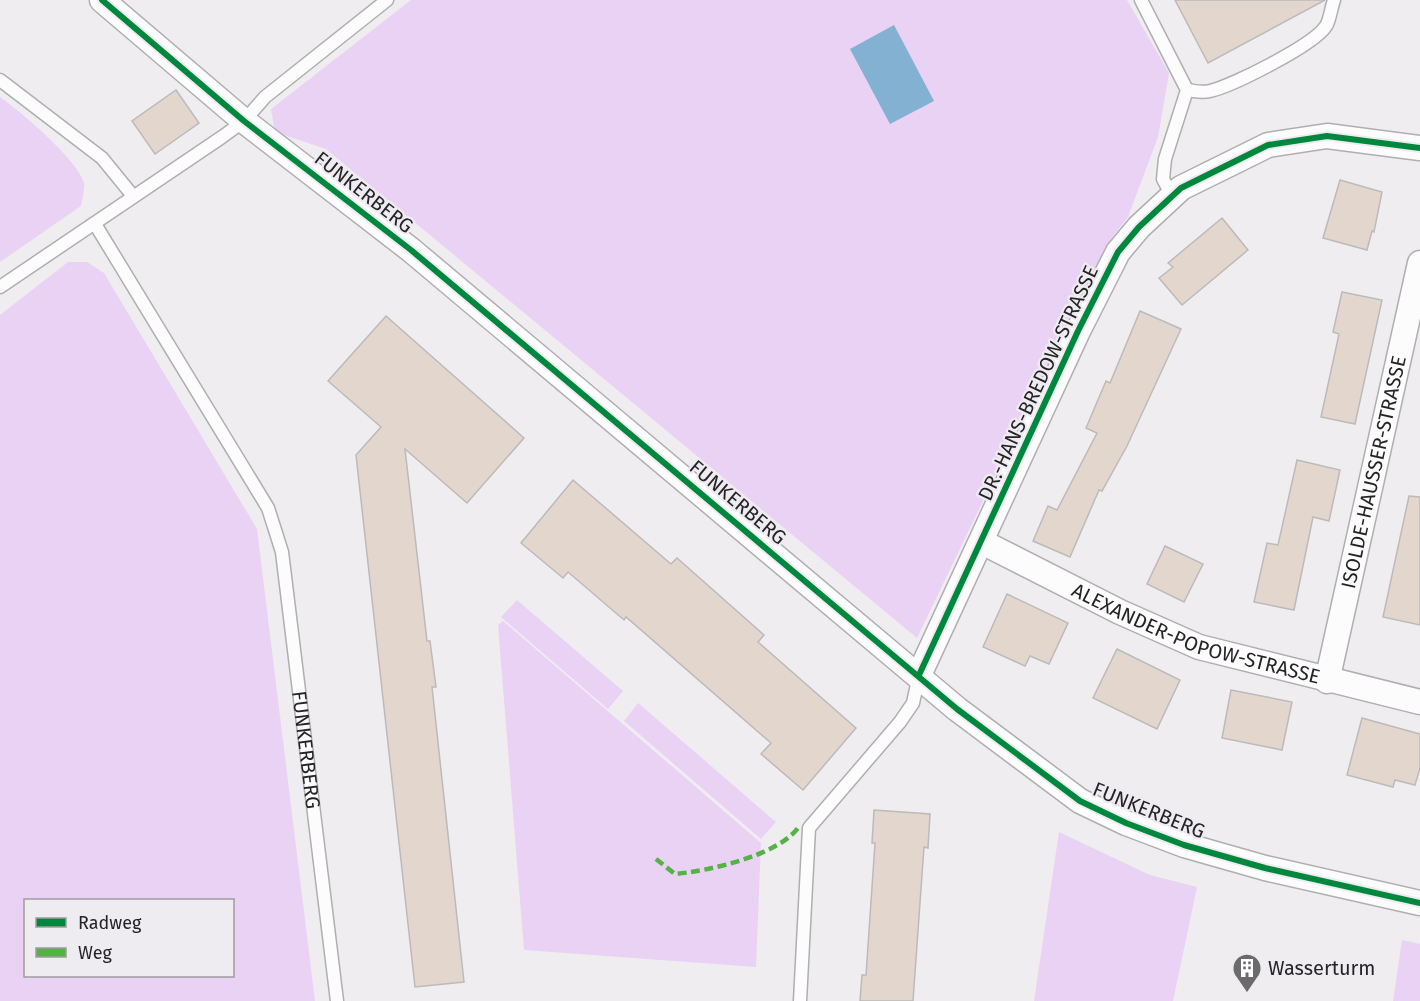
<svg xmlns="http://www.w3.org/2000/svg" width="1420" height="1001" font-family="'Fira Sans',sans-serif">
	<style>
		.green { fill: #ead2f5; fill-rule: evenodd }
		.water { fill: #82b1d2 }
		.building { fill: #e2d6cd; stroke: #bcbabb; stroke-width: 1.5 }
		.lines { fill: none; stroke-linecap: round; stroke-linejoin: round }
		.service-casing { stroke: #afaeb0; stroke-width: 15 }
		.minor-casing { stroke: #afaeb0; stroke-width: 27 }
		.service { stroke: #fdfcfd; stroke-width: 12 }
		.minor { stroke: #fdfcfd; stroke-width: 24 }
		.quiet { stroke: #55b245; stroke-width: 4.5; stroke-dasharray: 9 4.5; stroke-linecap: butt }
		.cycleway-casing { stroke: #efecf1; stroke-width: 10 }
		.cycleway { stroke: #00873e; stroke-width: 6 }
		.labels { text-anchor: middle; stroke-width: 4.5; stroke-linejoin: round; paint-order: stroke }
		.street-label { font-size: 20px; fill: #242325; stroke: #efecf1 }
		.poi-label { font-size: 20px; fill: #242325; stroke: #efecf1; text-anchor: start }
	</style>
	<rect width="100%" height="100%" fill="#efedf0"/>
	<!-- green -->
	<path class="green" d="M411 0H1127L1169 73 1158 137 1128 217 1107 244 917 638 326 149 275 132 271 109Z
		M0 97C20 111 78 160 84 183 85 189 82 199 81 206L0 262Z
		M68 262H87L104 273 257 529 315 1001H0V315ZM26 900H232V976H26Z
		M517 600 623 691 608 709 501 617Z
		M503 621 761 843 756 967 524 950 498 625Z
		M638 703 776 822 761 839 624 721Z
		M1059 832 1150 875 1197 887 1173 1001H1034Z
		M1402 940 1420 944V1001H1393Z"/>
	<!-- water -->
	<path class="water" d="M894 25 934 101 890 124 850 49Z"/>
	<!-- building -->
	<path class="building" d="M1175 0H1325L1208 63Z
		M176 90 199 123 155 154 132 121Z
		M1340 180 1382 192 1374 232 1372 231 1367 250 1323 238Z
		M1222 218 1248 250 1182 305 1159 278 1173 267 1168 263Z
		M1342 292 1382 300 1355 424 1321 417 1339 334 1333 332Z
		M1140 311 1181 329 1127 446 1102 491 1099 490 1070 557 1033 541 1048 506 1057 510 1097 433 1086 428 1106 381 1110 383Z
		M386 316 524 438 467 503 405 449 427 641H430L436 687H432L464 982 415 987 356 455 381 427 328 381Z
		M1297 460 1340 470 1329 521 1313 517 1294 610 1254 602 1267 543 1278 545Z
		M573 480 671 564 677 558 764 635 758 642 856 728 803 790 761 754 771 743 626 617 624 620 568 572 563 578 521 543Z
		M1409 496 1420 497V625L1383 617Z
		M1165 546 1203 564 1184 602 1147 584Z
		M1007 594 1068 623 1049 664 1030 656 1025 666 983 647Z
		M1117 649 1180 680 1157 729 1093 698Z
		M1231 690 1292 702 1282 750 1222 738Z
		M1362 718 1420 734V768L1415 785 1395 780 1393 787 1347 775Z
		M874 810 930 814 928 848 924 847 913 1001H860L862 975H866L875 843H872Z"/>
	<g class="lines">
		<!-- service casing -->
		<g class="service-casing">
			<g id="service">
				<path d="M1141 0 1187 90 1165 159 1163 179 1172 196"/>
				<path d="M0 80 102 158 133 196"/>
				<path d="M1187 90C1195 91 1201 93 1210 91 1232 86 1314 45 1326 26 1330 20 1331 8 1334 0"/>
				<path id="s1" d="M95 224 268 508 282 552 337 1001"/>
				<path d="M0 287 222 137 244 121 265 97 387 0"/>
				<path d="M800 1001 809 828 900 722 913 703 919 675"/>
			</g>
		</g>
		<!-- minor casing -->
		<g class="minor-casing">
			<g id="minor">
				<path d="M102 0 244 121 411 250 957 709 1080 801 1126 823 1184 845 1265 868 1420 903"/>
				<path id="s2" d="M982 542 1120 612 1199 647 1420 702"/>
				<path d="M919 675 1078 331 1118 252 1139 227 1181 188 1268 145 1327 136 1420 148"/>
				<path id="s3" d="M1327 681 1420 263"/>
			</g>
		</g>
		<!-- service -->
		<use href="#service" class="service"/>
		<!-- minor -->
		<use href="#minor" class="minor"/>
		<!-- quiet -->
		<path class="quiet" d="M656 859 675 874C708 871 782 855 800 825"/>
		<!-- cycleway casing -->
		<g class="cycleway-casing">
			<path id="cycleway" d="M102 0 244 121 411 250 957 709 1080 801 1126 823 1184 845 1265 868 1420 903
				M919 675 1078 331 1118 252 1139 227 1181 188 1268 145 1327 136 1420 148"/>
		</g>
		<!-- cycleway -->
		<use href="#cycleway" class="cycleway"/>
	</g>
	<!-- icons -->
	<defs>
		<g id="building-pin" transform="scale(1.5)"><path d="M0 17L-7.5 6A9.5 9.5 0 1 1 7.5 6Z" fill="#6b6a6c" stroke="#efecf1"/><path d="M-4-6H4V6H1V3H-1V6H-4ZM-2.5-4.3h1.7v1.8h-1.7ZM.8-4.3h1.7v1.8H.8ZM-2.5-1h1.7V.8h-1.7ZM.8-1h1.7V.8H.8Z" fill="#fff"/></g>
	</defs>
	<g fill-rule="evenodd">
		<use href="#building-pin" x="1247" y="968"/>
	</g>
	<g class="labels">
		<!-- street labels -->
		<g class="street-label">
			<text transform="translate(364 192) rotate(38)" y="7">FUNKERBERG</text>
			<text transform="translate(1038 383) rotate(-65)" y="7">DR.-HANS-BREDOW-STRASSE</text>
			<text dy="7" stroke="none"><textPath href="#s3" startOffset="214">ISOLDE-HAUSSER-STRASSE</textPath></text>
			<text transform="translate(738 502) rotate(40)" y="7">FUNKERBERG</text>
			<text dy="7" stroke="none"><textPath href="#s2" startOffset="234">ALEXANDER-POPOW-STRASSE</textPath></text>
			<text dy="7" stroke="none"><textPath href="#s1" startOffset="578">FUNKERBERG</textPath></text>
			<text transform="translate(1149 810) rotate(22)" y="7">FUNKERBERG</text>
		</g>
		<!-- poi labels -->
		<g class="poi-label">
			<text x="1268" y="975">Wasserturm</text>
		</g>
	</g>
	<!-- legend -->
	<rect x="24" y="899" width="210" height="78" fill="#efecf1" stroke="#9e9c9f" stroke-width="1.5"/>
	<rect x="36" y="918" width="30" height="9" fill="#00873e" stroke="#9e9c9f" stroke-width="1.5"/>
	<text x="78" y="929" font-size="18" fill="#242325">Radweg</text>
	<rect x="36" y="948" width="30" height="9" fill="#55b245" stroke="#9e9c9f" stroke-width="1.5"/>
	<text x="78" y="959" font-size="18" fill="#242325">Weg</text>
</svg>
